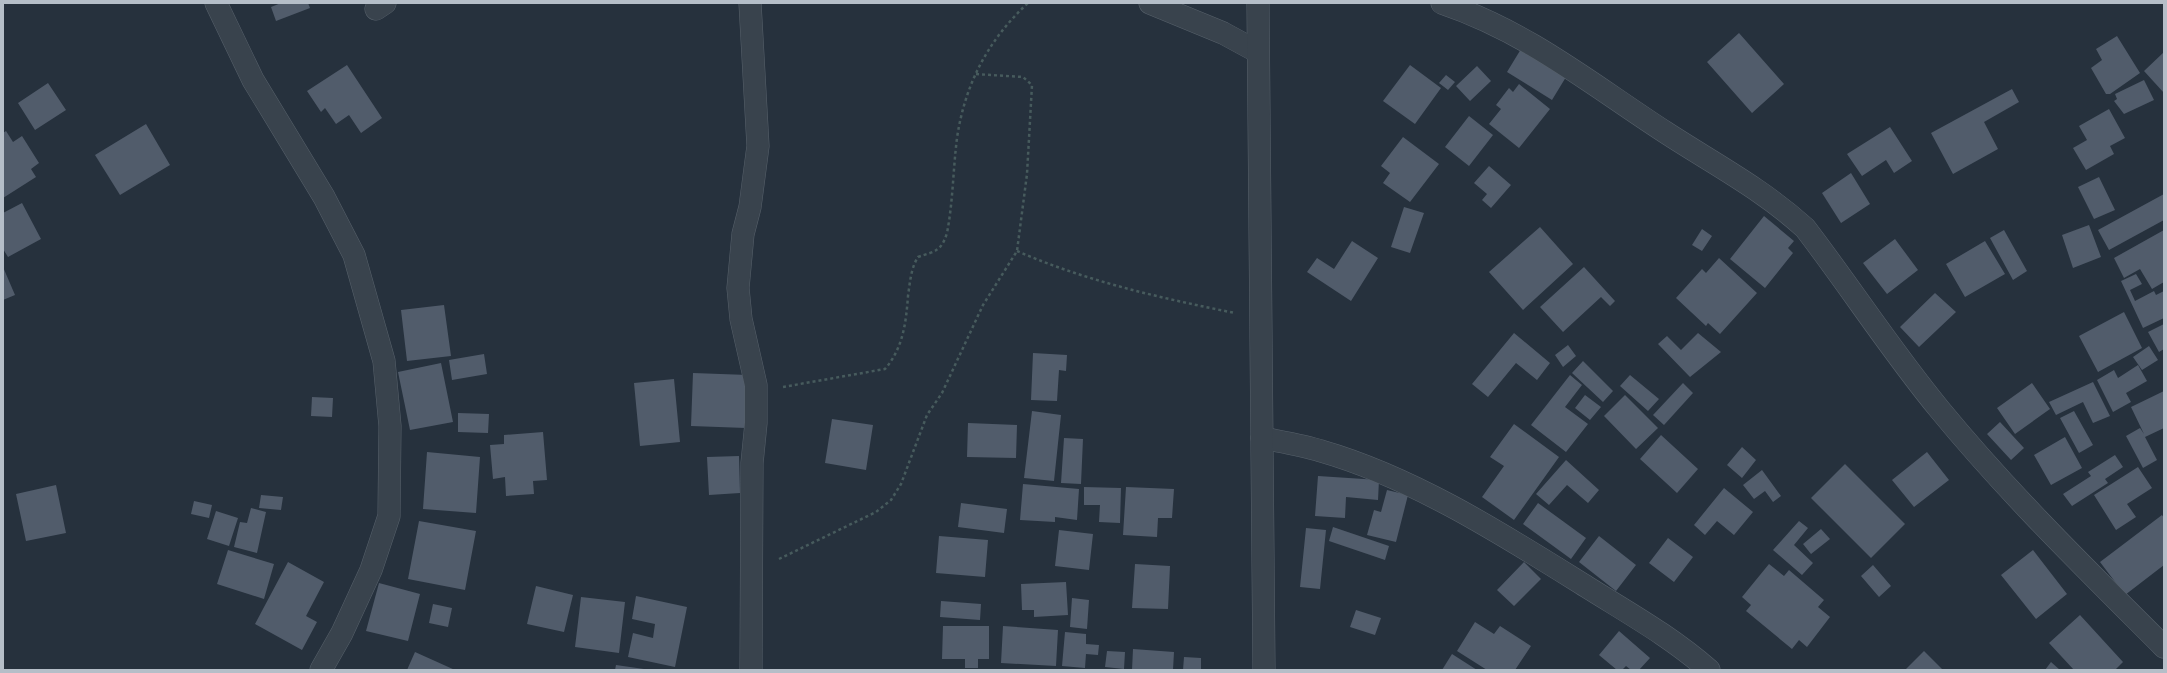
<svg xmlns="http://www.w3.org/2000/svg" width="2167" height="673" font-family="'PT Sans Narrow',sans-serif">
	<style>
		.building { fill: #515c6b }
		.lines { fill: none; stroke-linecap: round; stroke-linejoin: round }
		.minor-casing { stroke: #57616b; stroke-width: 23 }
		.tertiary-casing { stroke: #57616b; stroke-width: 23 }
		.path { stroke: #475b5d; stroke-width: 2.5; stroke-dasharray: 3 3; stroke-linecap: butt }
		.minor { stroke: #39434d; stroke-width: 22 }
		.tertiary { stroke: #39434d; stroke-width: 22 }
	</style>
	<rect width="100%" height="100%" fill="#26313d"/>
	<!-- building -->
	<path class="building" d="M281 3H308L310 8 276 21 271 7Z
		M1739 33 1784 84 1752 113 1707 62Z
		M2117 36 2140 73 2110 94H2106L2091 68 2102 60 2096 49Z
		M1521 49 1566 77 1552 100 1507 72Z
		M2164 52V93L2144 71Z
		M347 65 382 118 361 133 349 115 336 124 325 108 321 112 307 91Z
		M1410 65 1441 88 1415 124 1383 101Z
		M1477 66 1491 81 1470 101 1456 86Z
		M1446 75 1455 82 1448 90 1439 83Z
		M2144 80 2154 100 2124 114 2114 101 2117 99 2115 94Z
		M48 83 66 110 35 130 18 103Z
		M1519 84 1550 109 1519 148 1489 124 1501 109 1496 105 1509 88 1513 92Z
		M2012 89 2019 102 1984 122 1998 149 1953 174 1931 133Z
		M2109 109 2125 138 2110 146 2114 154 2086 170 2073 148 2087 140 2079 126Z
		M1469 116 1493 135 1469 166 1445 147Z
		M146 124 170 165 120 195 95 155Z
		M1890 127 1912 161 1894 173 1886 160 1862 176 1847 154Z
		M6 131 13 142 22 136 39 163 31 169 36 177 3 198V133Z
		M1403 137 1439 164 1410 202 1383 183 1390 173 1381 166Z
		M1489 166 1511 185 1491 208 1482 200 1487 194 1474 183Z
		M1851 173 1870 204 1841 223 1822 193Z
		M2099 177 2115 210 2094 219 2078 187Z
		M2164 194V220L2109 250 2098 230Z
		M22 203 41 239 8 257 3 249V213Z
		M1404 207 1424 213 1410 253 1391 247Z
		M1764 216 1794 241 1788 248 1793 253 1765 288 1730 259Z
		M2089 225 2101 257 2073 268 2062 235Z
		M1540 227 1573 264 1523 310 1489 272Z
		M1702 229 1712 236 1702 251 1692 245Z
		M2004 230 2027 271 2013 280 1990 238Z
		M2164 230V282L2152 289 2140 269 2124 278 2114 258Z
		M1895 239 1918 270 1887 294 1863 263Z
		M1352 241 1378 258 1351 301 1307 272 1317 258 1334 269Z
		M1985 241 2005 274 1965 297 1946 264Z
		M1719 258 1757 293 1720 334 1708 323 1706 326 1676 298 1702 269 1706 273Z
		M3 267 15 295 3 300Z
		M1584 267 1615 301 1610 306 1601 297 1563 332 1540 307Z
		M2136 274 2142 284 2130 290 2135 301 2154 291 2156 295 2164 291V318L2143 328 2121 281Z
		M1935 293 1956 312 1919 347 1900 327Z
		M444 305 451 356 407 361 401 310Z
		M2124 312 2142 348 2098 372 2079 336Z
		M2164 324V349L2159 352 2148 332Z
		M1514 333 1550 363 1537 380 1516 363 1488 397 1472 384Z
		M1698 333 1721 352 1690 377 1658 344 1667 336 1681 350Z
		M1568 345 1576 356 1563 367 1555 355Z
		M2149 346 2158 360 2142 370 2133 357Z
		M1033 353 1067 355 1066 371 1059 370 1057 401 1031 400Z
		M484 354 487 374 452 380 449 360Z
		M1583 361 1613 391 1603 402 1572 373Z
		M441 363 453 422 410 430 398 372Z
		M2138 365 2147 381 2126 393 2131 402 2113 412 2097 380 2114 370 2118 378Z
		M693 373 748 375 746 428 691 426Z
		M1570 375 1582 385 1565 407 1588 424 1566 452 1531 425Z
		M1630 375 1659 399 1648 411 1620 386Z
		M674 379 680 442 640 446 634 383Z
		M2093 382 2110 416 2093 423 2083 402 2056 415 2049 402Z
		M1683 383 1693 393 1664 425 1653 415Z
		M2032 383 2050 409 2015 434 1997 408Z
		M2164 391V428L2145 437 2157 460 2143 468 2126 436 2140 428 2144 434 2131 407Z
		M1585 395 1601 407 1590 420 1575 408Z
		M1625 395 1658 428 1636 449 1604 416Z
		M312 397 333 398 332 417 311 416Z
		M1032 411 1061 415 1054 481 1024 478Z
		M2074 411 2093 445 2079 453 2060 418Z
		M458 413 489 414 488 433 458 432Z
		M832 419 873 425 866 470 825 463Z
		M2000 422 2024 448 2011 460 1987 434Z
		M968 423 1017 425 1016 458 967 457Z
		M1514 424 1559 457 1514 520 1482 497 1504 466 1490 457Z
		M543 432 547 480 533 481 534 494 506 496 505 477 493 479 490 445 504 444V435Z
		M1661 435 1698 469 1677 493 1640 459Z
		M2065 437 2082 468 2051 485 2034 455Z
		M1064 438 1083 439 1081 484 1061 483Z
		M1742 447 1756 460 1742 478 1727 465Z
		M427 452 480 457 476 513 423 509Z
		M1927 452 1949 480 1914 507 1892 480Z
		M2115 455 2123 467 2105 479 2108 483 2072 506 2063 494 2091 476 2088 472Z
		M739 456 740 493 709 495 707 457Z
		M1566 460 1599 490 1588 503 1567 485 1549 505 1536 494Z
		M1845 464 1905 524 1871 558 1811 498Z
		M2138 467 2152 488 2127 504 2136 517 2116 530 2094 495Z
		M1762 470 1781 496 1773 502 1765 491 1754 499 1743 485Z
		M1318 476 1379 480 1378 500 1346 497 1345 518 1315 516Z
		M1023 484 1079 489 1077 520 1055 517V522L1020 520Z
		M56 485 66 533 26 541 16 494Z
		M1084 487 1121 488 1120 523 1099 522 1100 505H1084Z
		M1126 487 1174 489 1172 518H1158L1157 537 1123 535Z
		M1724 488 1753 512 1734 535 1717 521 1705 535 1694 525Z
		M1387 490 1408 495 1396 542 1367 535 1374 510 1381 512Z
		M261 495 283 497 281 510 259 508Z
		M194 501 212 505 209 518 191 514Z
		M961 503 1007 509 1004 533 958 527Z
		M1538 503 1586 538 1571 559 1523 524Z
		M251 508 266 512 257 553 234 547 240 522 247 523Z
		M216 511 238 518 229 546 207 539Z
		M2162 515 2164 518V565L2125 595 2100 562Z
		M419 521 476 531 465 590 408 579Z
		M1799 521 1808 528 1794 545 1813 563 1802 575 1773 550Z
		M1333 527 1389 546 1385 560 1329 541Z
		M1306 528 1326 530 1320 589 1300 587Z
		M1821 529 1830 539 1811 554 1803 544Z
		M1059 530 1093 534 1089 570 1055 566Z
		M939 536 988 540 985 577 936 573Z
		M1599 536 1636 565 1616 591 1579 562Z
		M1668 538 1693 557 1674 582 1649 563Z
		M228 550 274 564 264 599 217 584Z
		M2033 550 2067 594 2036 619 2001 575Z
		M288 562 324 582 306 616 317 622 302 650 255 624Z
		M1524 562 1541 579 1514 606 1497 590Z
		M1135 564 1170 566 1168 609 1132 608Z
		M1769 564 1784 576 1789 570 1824 600 1818 607 1830 617 1807 647 1799 640 1792 649 1746 611 1751 605 1742 597Z
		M1873 565 1891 586 1879 597 1861 576Z
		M1066 582 1068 615 1034 617V610H1022L1021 584Z
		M379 583 420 594 408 641 366 631Z
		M536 586 573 595 564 632 527 624Z
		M636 596 687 607 675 667 628 657 633 633 653 638 655 624 632 619Z
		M581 597 625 602 619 653 575 647Z
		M1072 598 1089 600 1087 629 1070 627Z
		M941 601 981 604 980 620 940 617Z
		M433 604 452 608 448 627 429 623Z
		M1356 610 1381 618 1375 635 1350 627Z
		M2080 615 2123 662 2115 670H2074L2049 643Z
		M1475 622 1494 634 1500 626 1531 646 1515 670H1487L1457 651Z
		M943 626H989V659H978V668H965V659H942Z
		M1003 626 1058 630 1056 666 1001 663Z
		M1619 631 1650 658 1639 670H1631L1626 666 1622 670H1617L1599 655Z
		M1065 632 1086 634V644L1099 645 1098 655 1086 654 1085 668 1062 666Z
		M1133 649 1174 652 1173 670H1132Z
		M1107 651 1125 652 1124 669 1105 667Z
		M1924 651 1943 670H1905Z
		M415 652 455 670H407Z
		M1452 654 1477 670H1442Z
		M1184 657 1201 658V670H1183Z
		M2051 662 2060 670H2045Z
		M616 665 644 669 643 670H615Z"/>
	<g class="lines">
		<!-- minor casing -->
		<g class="minor-casing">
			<path id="minor" d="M216 3 253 80 324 197 354 255 384 361 390 426 389 516 371 570 342 633 321 670
				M750 3 758 146 750 207 743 234 738 288 741 319 756 385V423L752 463 751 670
				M1150 3 1223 33 1258 52
				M1442 3C1528 32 1591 84 1665 132 1714 164 1761 188 1805 228 1851 288 1892 352 1940 410 2009 494 2087 570 2164 647
				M376 9 385 3
				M1262 438C1282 442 1302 445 1321 451 1415 478 1505 536 1587 587 1630 614 1670 636 1709 670"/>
		</g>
		<!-- tertiary casing -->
		<g class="tertiary-casing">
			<path id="tertiary" d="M1258 3 1264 670"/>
		</g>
		<!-- path -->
		<path class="path" d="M1017 251C1086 281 1160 298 1235 313
			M783 387 885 369C903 348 906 323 908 296 910 282 911 268 918 257 935 251 941 252 947 233 953 202 953 170 957 138 965 84 988 40 1028 3
			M779 559 876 512 891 500 901 484 927 415 942 393 983 305 1017 251 1027 174 1032 85 1023 77 975 74"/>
		<!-- minor -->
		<use href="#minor" class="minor"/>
		<!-- tertiary -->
		<use href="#tertiary" class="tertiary"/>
	</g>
	<!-- border -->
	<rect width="2167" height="673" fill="none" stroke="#b5bec8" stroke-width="8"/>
</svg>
